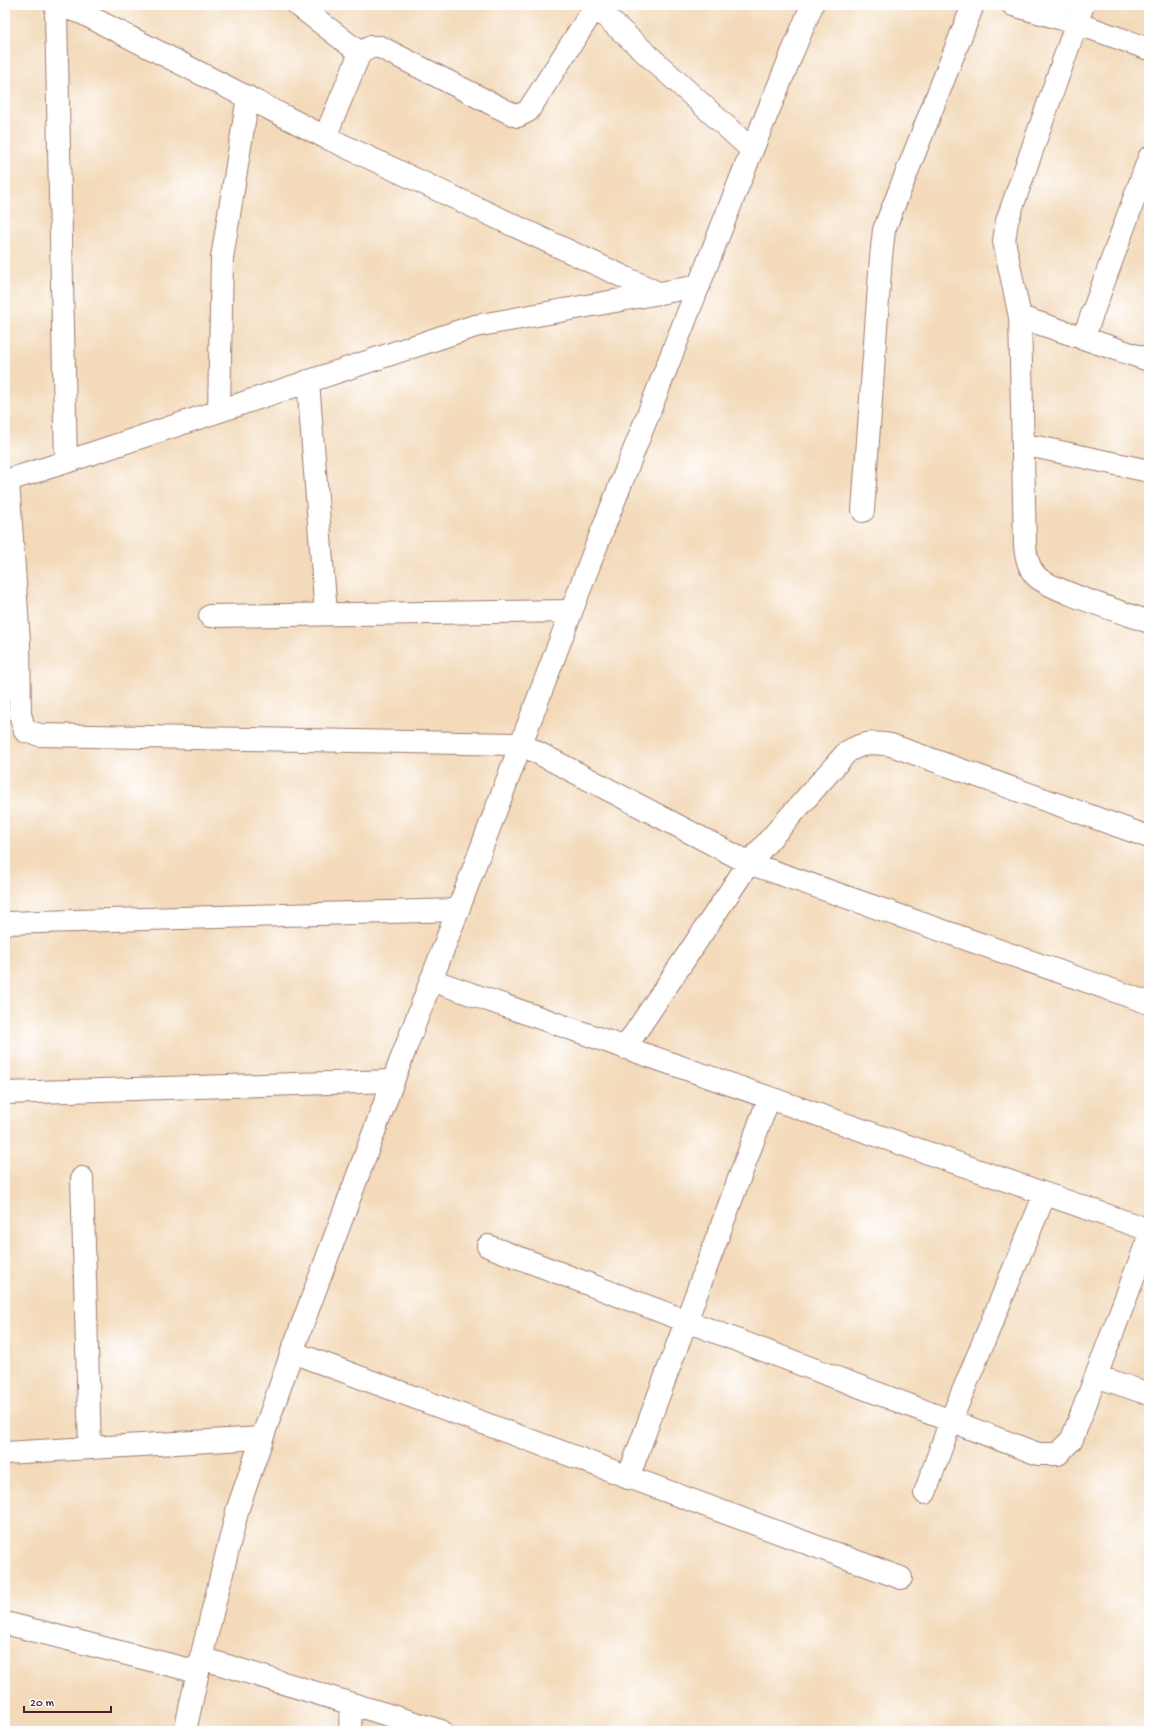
<svg xmlns="http://www.w3.org/2000/svg" width="1154" height="1736" font-family="'Gochi Hand',sans-serif">
	<style>
		.lines { fill: none; stroke-linecap: round; stroke-linejoin: round }
		.minor-casing { stroke: #9e7c72; stroke-width: 24 }
		.tertiary-casing { stroke: #9e7c72; stroke-width: 24 }
		.minor { stroke: #fff; stroke-width: 22 }
		.tertiary { stroke: #fff; stroke-width: 22 }
	</style>
	<rect width="100%" height="100%" fill="#fff"/>
	<filter id="ink" filterUnits="userSpaceOnUse"><feTurbulence type="fractalNoise" baseFrequency=".025" numOctaves="2"/><feDisplacementMap in="SourceGraphic" scale="8" xChannelSelector="R" yChannelSelector="G"/><feConvolveMatrix kernelMatrix="1 2 1 2 8 2 1 2 1" color-interpolation-filters="sRGB"/></filter>
	<filter id="wash" filterUnits="userSpaceOnUse"><feTurbulence type="fractalNoise" baseFrequency=".012" numOctaves="4" result="noise"/><feDisplacementMap in="SourceGraphic" scale="16" xChannelSelector="R" yChannelSelector="G"/><feGaussianBlur stdDeviation="0.9" result="paint"/><feColorMatrix in="noise" values="0 0 0 0 0 0 0 0 0 0 0 0 0 0 0 0 0 1.4 0 .05"/><feComposite in="paint" operator="in"/></filter>
	<g filter="url(#wash)">
		<rect width="100%" height="100%" fill="#f3daba"/>
	</g>
	<g filter="url(#ink)">
		<g class="lines">
			<!-- minor casing -->
			<g class="minor-casing">
				<path id="minor" d="M298 5 360 53
					M593 5 752 150
					M1013 5 1076 23 1149 49
					M1083 5 1007 221 1004 241 1020 317 1025 546C1026 556 1028 567 1035 575 1046 589 1128 614 1149 622
					M325 137 360 53 371 47H380L512 114 518 116 528 111 595 7
					M1020 317 1149 360
					M1083 339 1149 158
					M308 381 326 614
					M219 411 222 258 248 97
					M1023 444 1149 471
					M66 462 56 14 59 9 63 7 82 13 325 137 658 293
					M8 480 19 642 20 714 25 731 40 735 521 744 749 863 1149 1003
					M5 481 66 462 475 326 699 286
					M863 511 881 257 884 230 973 5
					M210 616 571 611
					M5 923 458 910
					M431 980 1149 1230
					M625 1048 749 863 847 752C864 742 872 742 891 745L1149 837
					M5 1093 393 1081
					M82 1178 90 1448
					M488 1246 1038 1454H1058L1072 1439 1149 1237
					M292 1352 901 1578
					M1096 1376 1149 1394
					M5 1453 261 1438
					M628 1478 769 1098
					M925 1493 951 1420 1045 1194
					M5 1623 198 1672
					M201 1658 441 1731
					M350 1731 351 1704"/>
			</g>
			<!-- tertiary casing -->
			<g class="tertiary-casing">
				<path id="tertiary" d="M185 1731 201 1658 238 1508 292 1352 393 1081 592 557 752 150 812 5"/>
			</g>
			<!-- minor -->
			<use href="#minor" class="minor"/>
			<!-- tertiary -->
			<use href="#tertiary" class="tertiary"/>
		</g>
	</g>
	<!-- margin -->
	<rect width="1154" height="1736" fill="none" stroke="#fff" stroke-width="20"/>
	<!-- scale -->
	<path d="M24 1706v6h87v-6" fill="none" stroke="#4a1f2b" stroke-width="2"/>
	<text x="30" y="1706" font-size="12" fill="#4a1f2b" stroke="#ffffff" stroke-width="3" paint-order="stroke">20 m</text>
</svg>
